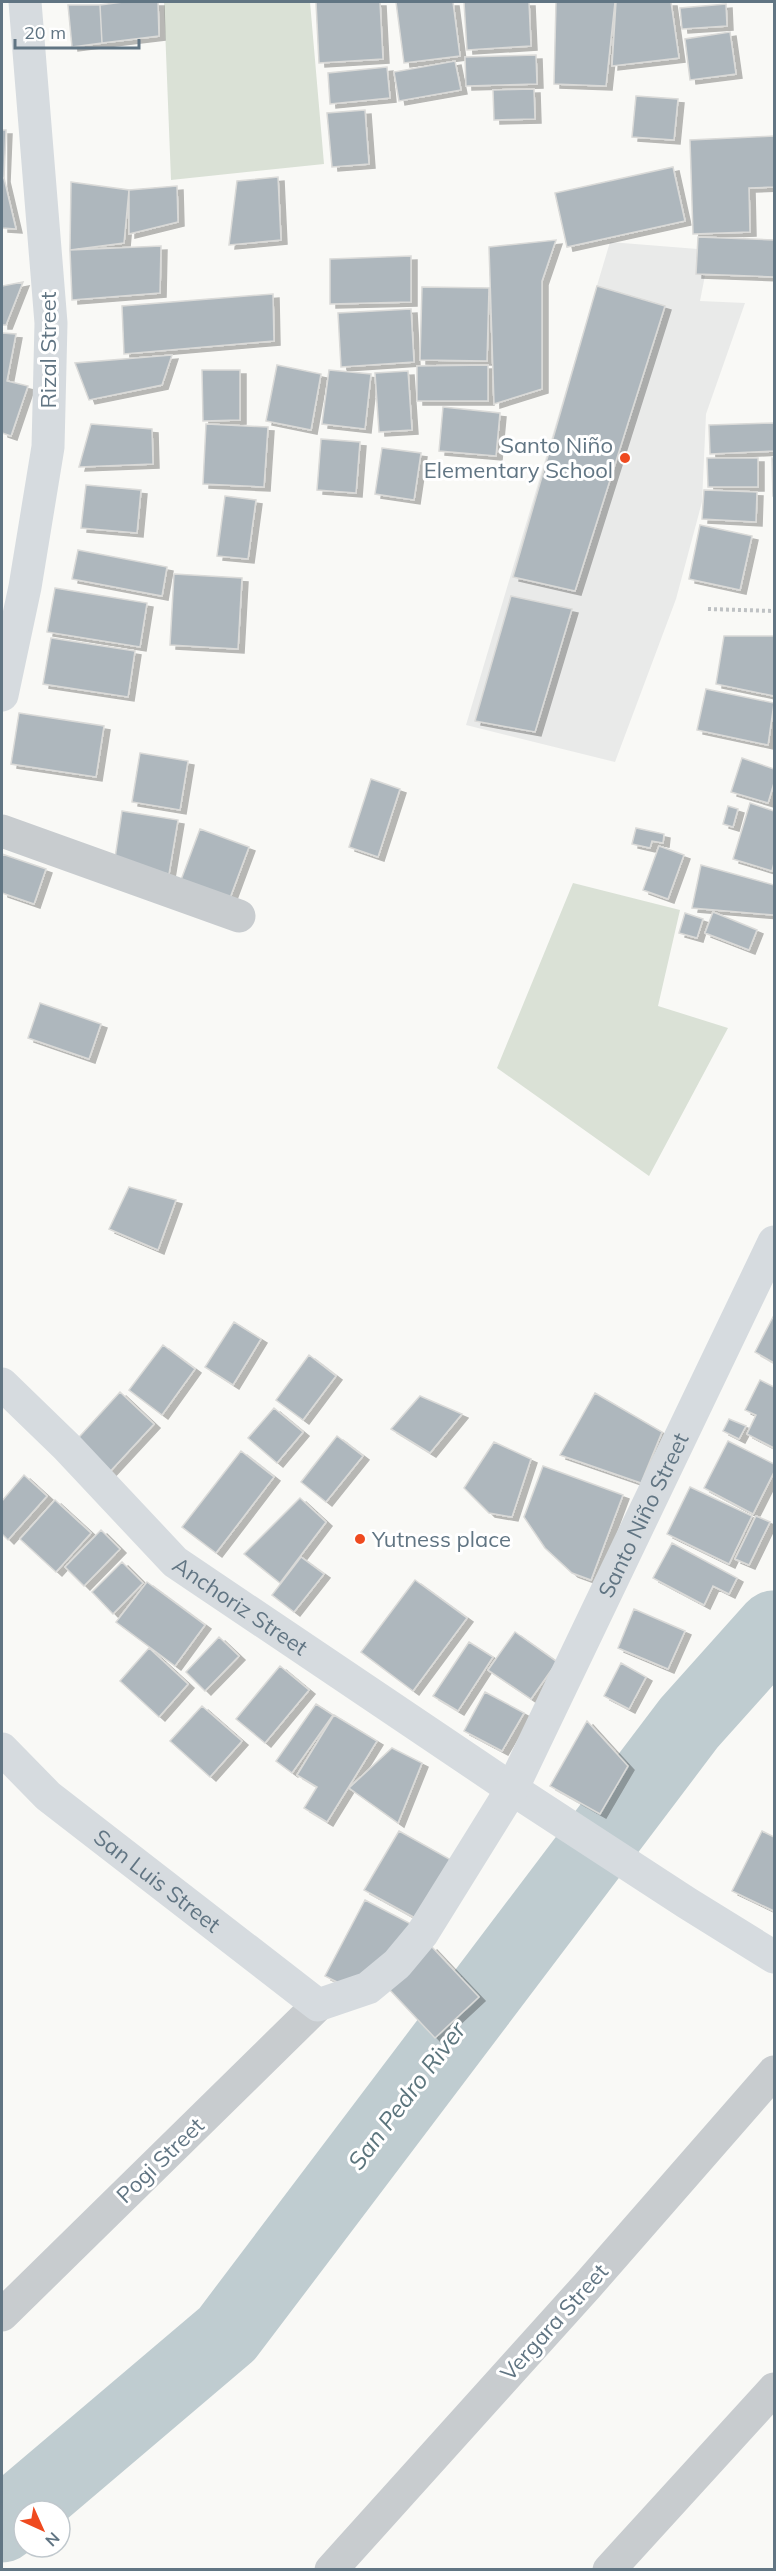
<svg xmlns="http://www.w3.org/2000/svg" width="776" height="2571" font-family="Mulish,sans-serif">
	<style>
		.built { fill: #e9eae9 }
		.green { fill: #dae1d6 }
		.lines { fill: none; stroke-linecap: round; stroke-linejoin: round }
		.river { stroke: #bfccd0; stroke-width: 75 }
		.building { fill: #aeb7bd; stroke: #dadad8; stroke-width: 1.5; filter: url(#shadow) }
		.path { stroke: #bfc2c4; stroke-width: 4; stroke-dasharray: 3 3; stroke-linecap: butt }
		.street { stroke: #c8cccf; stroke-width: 33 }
		.secondary { stroke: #d6dbdf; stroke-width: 33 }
		.poi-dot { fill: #ef4a1f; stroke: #fff; stroke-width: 2 }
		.labels { text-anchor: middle; stroke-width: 6; stroke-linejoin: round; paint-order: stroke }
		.street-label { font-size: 22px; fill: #617583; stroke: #fff }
		.poi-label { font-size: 22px; fill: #617583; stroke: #fff; text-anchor: end }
		.water-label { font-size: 24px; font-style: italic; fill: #5c757d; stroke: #fff }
	</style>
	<defs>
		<filter id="shadow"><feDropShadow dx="6" dy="4" stdDeviation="0" flood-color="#0004"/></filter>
	</defs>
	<rect width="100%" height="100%" fill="#f9f9f6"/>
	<!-- built -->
	<path class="built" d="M610 242 710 250 700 301 745 303 706 414 702 502 676 599 615 762 466 725Z"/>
	<!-- green -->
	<path class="green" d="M164 2H310L324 164 171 180Z
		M573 883 680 910 658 1006 728 1028 649 1176 497 1068Z"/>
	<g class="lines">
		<!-- river -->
		<path class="river" d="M2 2525 227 2334 689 1723 774 1628"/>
	</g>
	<!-- building -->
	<path class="building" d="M123 2H158L159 36 102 43 100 5Z
		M316 2H380L383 59 319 63Z
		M396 2H453L460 56 404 63Z
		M464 2H529L531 46 467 50Z
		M556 2H615L606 86 554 84Z
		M616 2H671L679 58 612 66Z
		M726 4 727 26 682 29 680 8Z
		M68 5H100L102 43 72 47Z
		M730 32 736 74 690 80 685 39Z
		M536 55 537 84 466 86 465 57Z
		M455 61 461 90 399 101 394 72Z
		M387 67 390 98 330 104 328 73Z
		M534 89 535 119 494 120 493 90Z
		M636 96 678 99 674 140 632 137Z
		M365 110 369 164 332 167 327 113Z
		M2 130H6L4 178H2Z
		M774 136V187L749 188 750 232 693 234 690 140Z
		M673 167 685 221 567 247 555 193Z
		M278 177 281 240 229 245 237 181Z
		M2 178H4L16 229 2 228Z
		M71 182 129 190 124 243 70 250Z
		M177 186 178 222 129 234V190Z
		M698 237 774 240V277L696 274Z
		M556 240 542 281V389L494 404 489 247Z
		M161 246 160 293 72 300 70 250Z
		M411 256V302L330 304V259Z
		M23 282 6 325H2V286Z
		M597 286 665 306 575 591 513 577Z
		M422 287 489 288 487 361 420 360Z
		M273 294 274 341 124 354 122 306Z
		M411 309 414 362 341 367 338 313Z
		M2 333 16 334 7 381 28 386 11 436 2 433Z
		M172 355 162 385 89 400 75 363Z
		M277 365 321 374 311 430 266 421Z
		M488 365V401H417V366Z
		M202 370H240V420L203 421Z
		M329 370 371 374 365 429 322 424Z
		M408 371 412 430 379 432 375 373Z
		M443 407 500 413 496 456 439 451Z
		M774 423V451L710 454 709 425Z
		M91 424 152 429 153 464 79 467Z
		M206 424 268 427 264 487 203 484Z
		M321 439 360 442 356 493 317 490Z
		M382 448 421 453 414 500 375 494Z
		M707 458H758V487H708Z
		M772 458H774V496H773Z
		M86 485 141 490 137 533 81 528Z
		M704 490 757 492 756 522 702 519Z
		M225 496 256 500 248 559 217 556Z
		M700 525 752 536 740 590 689 579Z
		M78 550 167 567 162 596 72 579Z
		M174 574 242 578 238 649 170 645Z
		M55 588 147 603 140 647 47 632Z
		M511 596 572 609 535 732 475 721Z
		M724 636H774V696L716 684Z
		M51 638 135 651 128 697 43 684Z
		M706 689 774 703 768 745 697 730Z
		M19 713 104 726 96 777 11 764Z
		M140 753 188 761 180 810 132 802Z
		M742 758 774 769V783L768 803 731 792Z
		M371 779 400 789 378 857 349 847Z
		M750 803 774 811V863L772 871 733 859Z
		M728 806 738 809 733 827 723 824Z
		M122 811 178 820 169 874 114 865Z
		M636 828 664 834 663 843 652 841 650 848 632 844Z
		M200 829 249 847 230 898 181 880Z
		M659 846 684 855 668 899 643 890Z
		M2 854 46 869 34 904 2 893Z
		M701 865 774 885V915L692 908Z
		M713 912 757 930 749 950 705 933Z
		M685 913 703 919 697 938 679 933Z
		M40 1003 101 1024 89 1059 28 1038Z
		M129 1187 176 1200 158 1250 109 1229Z
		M774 1315V1363L755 1352Z
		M234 1322 261 1339 233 1385 205 1367Z
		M163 1345 195 1369 162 1415 129 1390Z
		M309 1355 336 1376 303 1420 276 1400Z
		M760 1380 774 1387V1448L747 1434 756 1415 745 1410Z
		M120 1392 154 1424 105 1477 71 1446Z
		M595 1393 662 1432 641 1483 560 1455Z
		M420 1396 462 1414 430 1453 391 1429Z
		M274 1408 303 1432 277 1463 248 1438Z
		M729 1419 746 1426 739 1439 723 1431Z
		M337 1436 363 1456 326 1502 301 1482Z
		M728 1441 774 1464V1472L753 1514 704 1488Z
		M494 1442 531 1459 512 1517 489 1513 464 1488Z
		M241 1451 274 1477 216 1553 182 1527Z
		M543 1466 623 1495 591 1580 572 1573 545 1548 524 1517Z
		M24 1475 47 1496 8 1540 2 1534V1501Z
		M690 1487 752 1516 729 1564 667 1534Z
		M300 1498 326 1522 280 1583 244 1554Z
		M55 1500 91 1533 56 1572 20 1539Z
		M756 1516 770 1522 749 1565 735 1559Z
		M101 1530 120 1549 84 1586 65 1567Z
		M672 1543 737 1578 729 1594 713 1586 704 1605 653 1578Z
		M301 1557 324 1574 294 1612 272 1595Z
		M122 1562 143 1583 113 1614 92 1592Z
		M415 1580 467 1618 413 1691 361 1652Z
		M147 1582 205 1625 175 1666 116 1622Z
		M634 1609 685 1631 668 1669 618 1648Z
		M515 1632 557 1662 531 1699 488 1670Z
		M219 1637 239 1656 205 1691 186 1672Z
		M469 1642 493 1657 458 1711 433 1696Z
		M149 1648 188 1684 159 1717 120 1681Z
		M621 1663 646 1677 629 1709 604 1696Z
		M280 1666 309 1690 265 1743 236 1719Z
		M485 1692 524 1713 502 1751 464 1731Z
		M316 1704 333 1715 292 1773 276 1761Z
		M202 1706 242 1741 210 1777 170 1741Z
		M334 1715 377 1741 327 1822 304 1808 317 1787 297 1775Z
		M587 1721 628 1766 600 1814 550 1786Z
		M392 1748 422 1763 398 1823 349 1788Z
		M399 1831 451 1860 417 1919 364 1890Z
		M762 1831 774 1837V1911L732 1891Z
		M365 1900 411 1924 367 1982 341 1984 325 1976Z
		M431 1946 479 1997 435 2038 388 1988Z"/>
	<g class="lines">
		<!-- path -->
		<path class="path" d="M708 609 774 611"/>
		<!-- street -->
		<path class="street" d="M2 831 239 916
			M2 2315 318 2005
			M331 2570 587 2286 774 2072
			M609 2570 774 2389"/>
		<!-- secondary -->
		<g class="secondary">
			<path d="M2 695 25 587 48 447 51 323 25 2"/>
			<path id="s1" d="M2 1384 67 1447 175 1562 512 1789 687 1903 774 1957"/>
			<path id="s2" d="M2 1749 48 1796 318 2005 368 1988 397 1964 422 1934 512 1789 774 1242"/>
		</g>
	</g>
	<!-- markers -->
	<g class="poi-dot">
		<circle cx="625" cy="458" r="6"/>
		<circle cx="360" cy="1539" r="6"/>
	</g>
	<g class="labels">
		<!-- street labels -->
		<g class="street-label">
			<text transform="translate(48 350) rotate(-90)" y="8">Rizal Street</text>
			<text dy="8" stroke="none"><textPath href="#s2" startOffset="1011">Santo Niño Street</textPath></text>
			<text dy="8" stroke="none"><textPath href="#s1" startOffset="327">Anchoriz Street</textPath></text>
			<text dy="8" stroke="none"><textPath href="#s2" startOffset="204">San Luis Street</textPath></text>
			<text transform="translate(160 2160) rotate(-44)" y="8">Pogi Street</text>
			<text transform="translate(554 2322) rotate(-48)" y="8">Vergara Street</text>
		</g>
		<!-- poi labels -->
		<g class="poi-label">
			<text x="613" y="453">Santo Niño<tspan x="613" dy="25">Elementary School</tspan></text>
			<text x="372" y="1547" text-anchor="start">Yutness place</text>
		</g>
		<!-- water labels -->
		<g class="water-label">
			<text transform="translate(407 2096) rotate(-53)" y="8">San Pedro River</text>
		</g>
	</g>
	<!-- border -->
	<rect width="776" height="2571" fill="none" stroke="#617583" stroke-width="6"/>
	<!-- north arrow -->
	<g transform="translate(42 2529) rotate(135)"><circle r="28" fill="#ffffff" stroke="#c0c8cd" stroke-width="1.5"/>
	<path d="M0-4.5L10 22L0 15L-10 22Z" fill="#ef4a1f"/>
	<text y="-9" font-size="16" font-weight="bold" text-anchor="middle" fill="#617583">N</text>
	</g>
	<!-- scale -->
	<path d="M15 39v9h124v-9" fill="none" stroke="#617583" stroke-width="3"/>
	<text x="24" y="39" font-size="18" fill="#617583" stroke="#ffffff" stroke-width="4.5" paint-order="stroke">20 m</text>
</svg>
